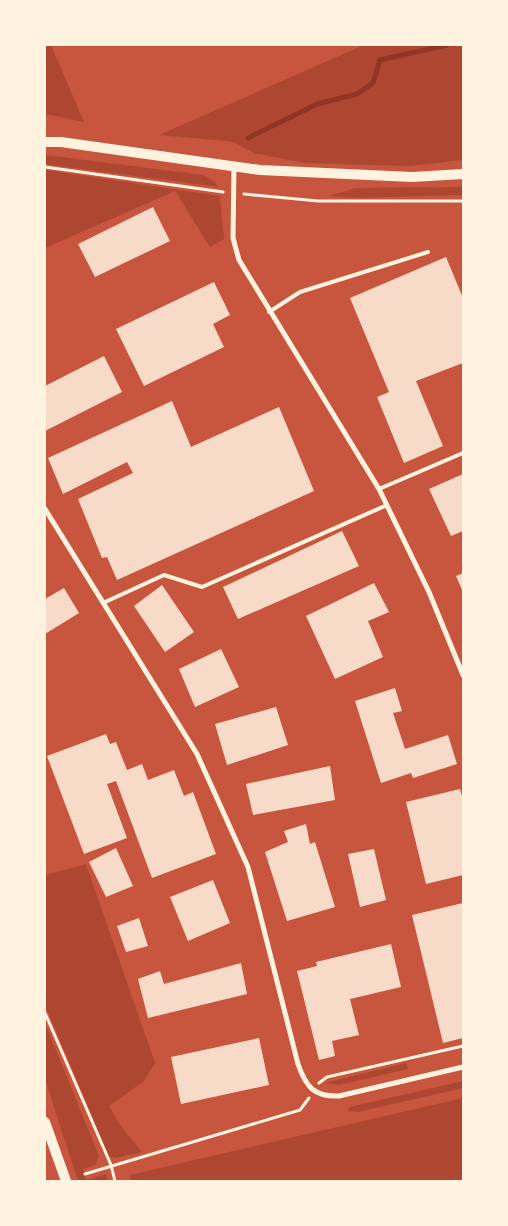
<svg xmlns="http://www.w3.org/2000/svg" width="508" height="1226" font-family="Georgia,serif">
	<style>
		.green { fill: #ae4732 }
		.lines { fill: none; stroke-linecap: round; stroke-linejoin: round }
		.stream { stroke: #8f3625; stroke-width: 5 }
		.building { fill: #f7dbc8 }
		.path { stroke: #fff3e0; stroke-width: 3 }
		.service { stroke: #fff3e0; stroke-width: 4 }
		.minor { stroke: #fff3e0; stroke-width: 5 }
		.secondary { stroke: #fff3e0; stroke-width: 10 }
	</style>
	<rect width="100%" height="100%" fill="#c8553d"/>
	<!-- green -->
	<path class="green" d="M45 45H51L84 122 45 114Z
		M364 45H463V160L410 166 304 163 254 153 235 143 226 141 159 135Z
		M45 155 203 175 215 182 218 187 45 164Z
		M45 170 220 196 224 239 210 247 175 191 45 248Z
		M463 187V195L355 198 329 196 356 188Z
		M86 864 155 1063 144 1081 109 1106C118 1125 130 1136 142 1152L115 1158 109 1156 45 1005V875Z
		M45 1023 99 1156 96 1165 83 1169 86 1180 106 1174 108 1181H78L45 1079Z
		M406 1063 408 1069 339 1085 325 1083Z
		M463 1081V1088L358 1112 347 1111 350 1107Z
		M463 1098V1181H131L130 1175Z"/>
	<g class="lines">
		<!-- stream -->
		<path class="stream" d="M248 138 317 104 357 94 373 83 380 60 447 45"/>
	</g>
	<!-- building -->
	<path class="building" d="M153 207 170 241 95 277 78 244Z
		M446 257 463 298V363L416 381 443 446 404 463 377 397 389 392 350 298Z
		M214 282 230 315 213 324 224 347 144 386 116 329Z
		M104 356 122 392 45 431V386Z
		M172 401 191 447 279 407 314 491 117 580 107 557 102 558 78 499 133 473 127 462 63 494 48 458Z
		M463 474V531L451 536 429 489Z
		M342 531 359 566 238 619 223 587Z
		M463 573V592L456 576Z
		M374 583 389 612 368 621 383 657 335 679 306 616Z
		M162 585 194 632 165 652 134 606Z
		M64 588 79 613 45 634V599Z
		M221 649 239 687 195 707 179 669Z
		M395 688 402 711 393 713 405 749 448 735 457 764 413 778 411 773 381 783 355 701Z
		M276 707 288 745 227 765 215 724Z
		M106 734 110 744 116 742 127 770 142 764 148 780 174 770 184 796 193 792 216 854 152 878 116 781 107 784 127 838 84 854 47 756Z
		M330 766 335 800 253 815 246 784Z
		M460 789 463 800V875L426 884 406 802Z
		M306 824 310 844 315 842 335 907 287 921 265 852 288 842 284 831Z
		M116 848 133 886 106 897 89 862Z
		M374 849 386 900 360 907 348 854Z
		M213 880 230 923 188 941 170 897Z
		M463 903V1038L443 1043 412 915Z
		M139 918 148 946 126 952 117 926Z
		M391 944 401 987 350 999 359 1035 332 1041 335 1056 319 1060 297 971 317 966 316 962Z
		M241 963 247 994 148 1018 138 979 160 971 164 984Z
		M259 1038 269 1085 181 1104 171 1057Z"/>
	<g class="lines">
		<!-- path -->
		<path class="path" d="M45 167 223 192
			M244 194 318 201H463
			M45 1013 111 1165 115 1181
			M319 1083 327 1077 463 1046
			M85 1174 300 1110 309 1098"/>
		<!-- service -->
		<path class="service" d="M269 312 300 292 428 252
			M379 489 463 453
			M103 603 164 575 202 587 387 505"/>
		<!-- minor -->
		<path class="minor" d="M234 167 233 238 239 260 379 489 429 592 463 675
			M45 509 197 754 248 867 298 1064C306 1087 314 1097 339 1096L463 1067"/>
		<!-- secondary -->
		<path class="secondary" d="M45 142H61L260 170 412 177 463 174
			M45 1122 66 1181"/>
	</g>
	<!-- border -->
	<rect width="508" height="1226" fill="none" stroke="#fff3e0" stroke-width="92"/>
</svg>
